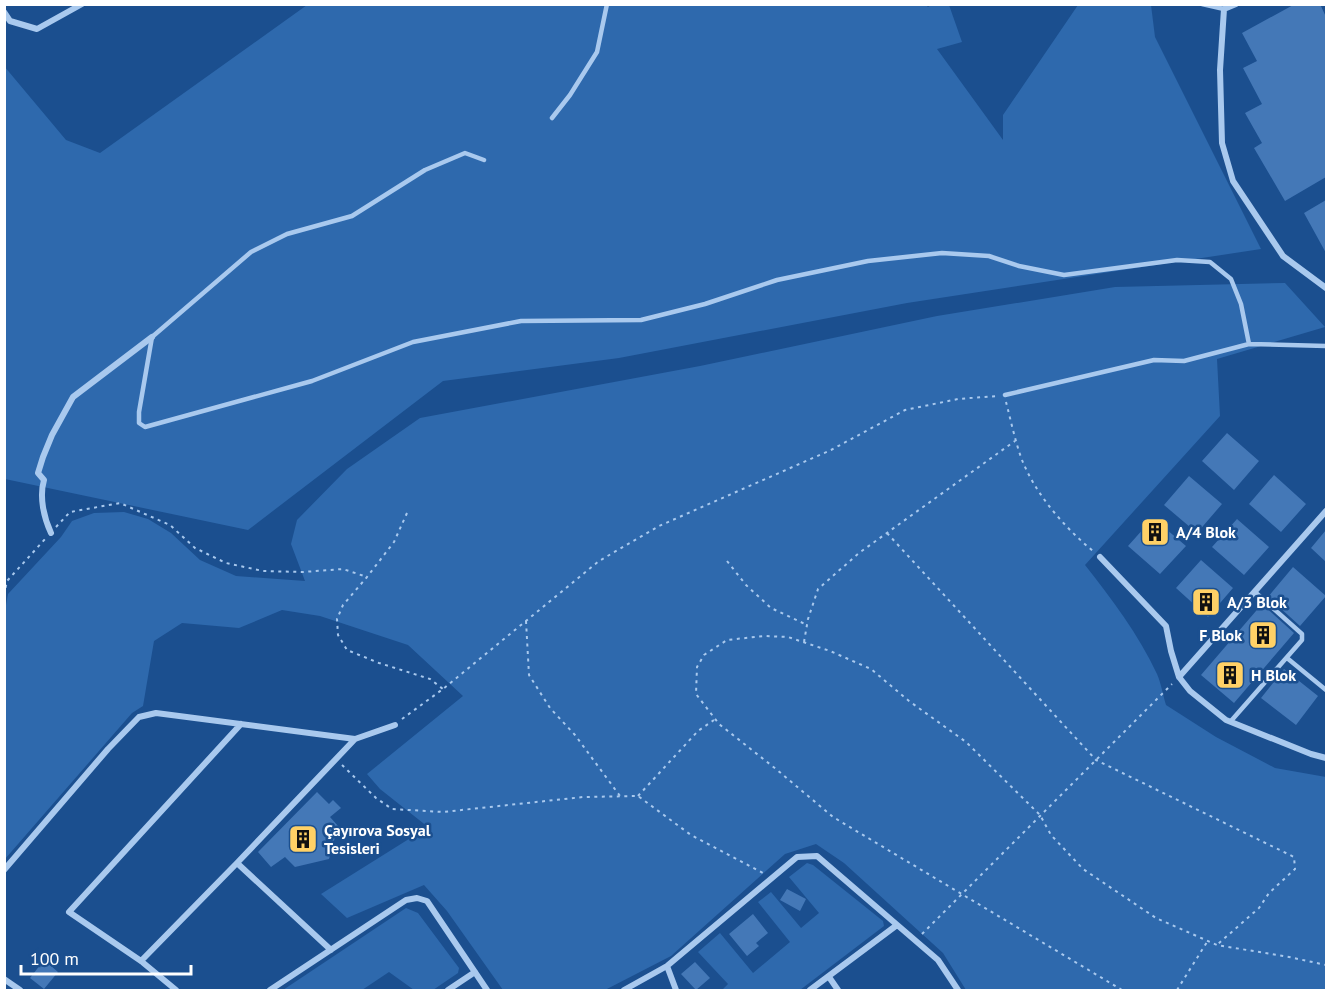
<svg xmlns="http://www.w3.org/2000/svg" width="1331" height="995" font-family="'PT Sans',sans-serif">
	<style>
		.green { fill: #2e69ad }
		.building { fill: #4478b7 }
		.lines { fill: none; stroke-linecap: round; stroke-linejoin: round }
		.path { stroke: #a9c9ee; stroke-width: 2; stroke-dasharray: 3 4.5; stroke-linecap: butt }
		.lane { stroke: #a9c9ee; stroke-width: 4.5 }
		.street { stroke: #a9c9ee; stroke-width: 6 }
		.labels { text-anchor: middle; stroke-width: 5; stroke-linejoin: round; paint-order: stroke }
		.poi-label { font-size: 16px; font-weight: bold; fill: #fff; stroke: #1b4f8f; text-anchor: start }
	</style>
	<rect width="100%" height="100%" fill="#1b4f8f"/>
	<!-- green -->
	<path class="green" d="M925 4 928 7 931 5H949L962 42 937 49 1003 140V115L1078 5H1151L1155 37 1261 249 907 303 619 358 443 381 248 530 5 479 4 66 66 140 100 153 307 5Z
		M1285 283 1325 327 1217 359 1220 416 1085 565C1111 598 1139 635 1157 674 1161 683 1163 695 1166 705L1216 737 1275 768 1326 777V990H966L943 953 844 863 816 844 785 854 671 956 605 990H503L447 911 424 885 347 918 321 894 428 827 380 789 367 774 463 696 408 645 320 616 282 610 239 628 182 623 154 641 143 706 132 713 5 859 4 616 8 594 61 537 72 521 94 513 124 512 148 519 171 533 200 560 236 576 305 581 291 544 297 520 347 469 420 418 700 366 937 316 1115 287Z
		M807 863 813 865 883 921 884 926 800 990H722L728 984 698 952 720 933 753 973 790 942 758 902 771 892 801 928 819 913 789 877Z
		M406 908 418 913 459 968 458 973 433 990H414L389 972 362 990H283Z"/>
	<!-- building -->
	<path class="building" d="M1295 4H1320L1326 17V177L1285 201 1254 148 1262 143 1245 113 1262 104 1243 68 1257 61 1242 33Z
		M1326 200V253L1304 213Z
		M1227 433 1259 461 1234 490 1202 461Z
		M1274 475 1306 504 1281 532 1249 504Z
		M1189 476 1222 504 1197 533 1164 505Z
		M1153 518 1186 546 1160 574 1128 546Z
		M1237 519 1269 547 1244 575 1212 547Z
		M1326 530V562L1311 548Z
		M1201 560 1233 588 1208 617 1176 588Z
		M1293 567 1326 596 1300 626 1268 597Z
		M1262 604 1294 633 1234 703 1201 675Z
		M1284 669 1318 696 1296 725 1261 698Z
		M317 792 329 804 333 800 341 808 330 817 338 826 329 859 295 867 285 857 271 867 258 852Z
		M787 889 806 899 800 911 780 900Z
		M753 914 768 933 756 943 759 946 747 956 729 934Z
		M44 960 58 972 44 989 30 978Z
		M695 962 710 978 696 990 681 974Z"/>
	<g class="lines">
		<!-- path -->
		<path class="path" d="M1006 402C1011 421 1015 441 1022 460 1036 495 1065 528 1093 551
			M407 513 394 542 367 577 343 605 337 619 338 635 347 650 379 663 430 679 443 689
			M56 527 70 512 120 503 170 525 195 548 226 563 263 571 303 572 343 569 367 577
			M887 533 1096 760 1294 857 1295 869 1269 893 1259 908 1218 944
			M727 561 746 585 771 608 805 624
			M4 595 7 581 46 538
			M526 621 529 675 550 708 575 735 620 796
			M804 642 808 619 818 589 859 553 1015 441
			M402 719 443 689 599 561 659 526 831 450 905 410 958 399 997 396
			M342 765 376 798 392 809 443 812 583 797 638 796 691 835 765 874
			M638 796 698 731 714 720
			M922 934 1172 684
			M1122 990 833 817 776 769 719 724 696 694 697 667 704 655 727 640 764 636 788 637 830 651 871 669 909 701 966 742 1040 815 1051 835 1083 869 1156 918 1217 945 1289 957 1326 965
			M1177 990 1207 942"/>
		<!-- lane -->
		<path class="lane" d="M1202 4 1224 9
			M552 118 570 95 597 52 607 4
			M484 160 465 153 425 170 352 216 287 234 251 252 152 337 139 412V423L145 427 312 381 413 342 521 321 641 320 705 304 777 280 868 261 942 253 989 256 1019 266 1064 275 1177 260 1210 262 1231 279 1241 304 1249 344
			M1005 395 1154 360 1184 361 1249 344 1326 346
			M1287 658 1326 690
			M1231 721 1302 640V634L1255 592"/>
		<!-- street -->
		<path class="street" d="M1236 4 1224 9 1220 70 1222 143 1233 181 1283 256 1326 288
			M4 12 10 21 37 29 82 4
			M1326 511 1179 677 1190 691 1226 720 1311 754 1326 758
			M51 533C44 518 39 497 44 480L38 473 43 457 52 435 73 397 152 337
			M1100 557 1166 626 1171 651 1179 677
			M237 863 331 950
			M4 870 108 749 139 717 156 713 355 739
			M141 961 237 863 355 739 395 725
			M667 966 676 990
			M829 977 838 990
			M4 979 20 990
			M176 990 141 961 69 912 241 724
			M270 990 406 900 417 898 427 901 487 990
			M448 990 475 972
			M624 990 667 966 797 857 817 856 938 960 958 990
			M810 990 897 925"/>
	</g>
	<!-- icons -->
	<defs>
		<g id="building-square" transform="scale(1.5)"><rect x="-9" y="-9" width="18" height="18" rx="4" fill="#ffd166" stroke="#1b4f8f"/><path d="M-4-6H4V6H1V3H-1V6H-4ZM-2.5-4.3h1.7v1.8h-1.7ZM.8-4.3h1.7v1.8H.8ZM-2.5-1h1.7V.8h-1.7ZM.8-1h1.7V.8H.8Z" fill="#111"/></g>
	</defs>
	<g fill-rule="evenodd">
		<use href="#building-square" x="1155" y="532"/>
		<use href="#building-square" x="1206" y="602"/>
		<use href="#building-square" x="1263" y="635"/>
		<use href="#building-square" x="1230" y="675"/>
		<use href="#building-square" x="303" y="839"/>
	</g>
	<g class="labels">
		<!-- poi labels -->
		<g class="poi-label">
			<text x="1176" y="538">A/4 Blok</text>
			<text x="1227" y="608">A/3 Blok</text>
			<text x="1242" y="641" text-anchor="end">F Blok</text>
			<text x="1251" y="681">H Blok</text>
			<text x="324" y="836">Çayırova Sosyal<tspan x="324" dy="18">Tesisleri</tspan></text>
		</g>
	</g>
	<!-- border -->
	<rect width="1331" height="995" fill="none" stroke="#ffffff" stroke-width="12"/>
	<!-- scale -->
	<path d="M21 965v9h170v-9" fill="none" stroke="#ffffff" stroke-width="3"/>
	<text x="30" y="965" font-size="18" fill="#ffffff" stroke="#1b4f8f" stroke-width="4.5" paint-order="stroke">100 m</text>
</svg>
